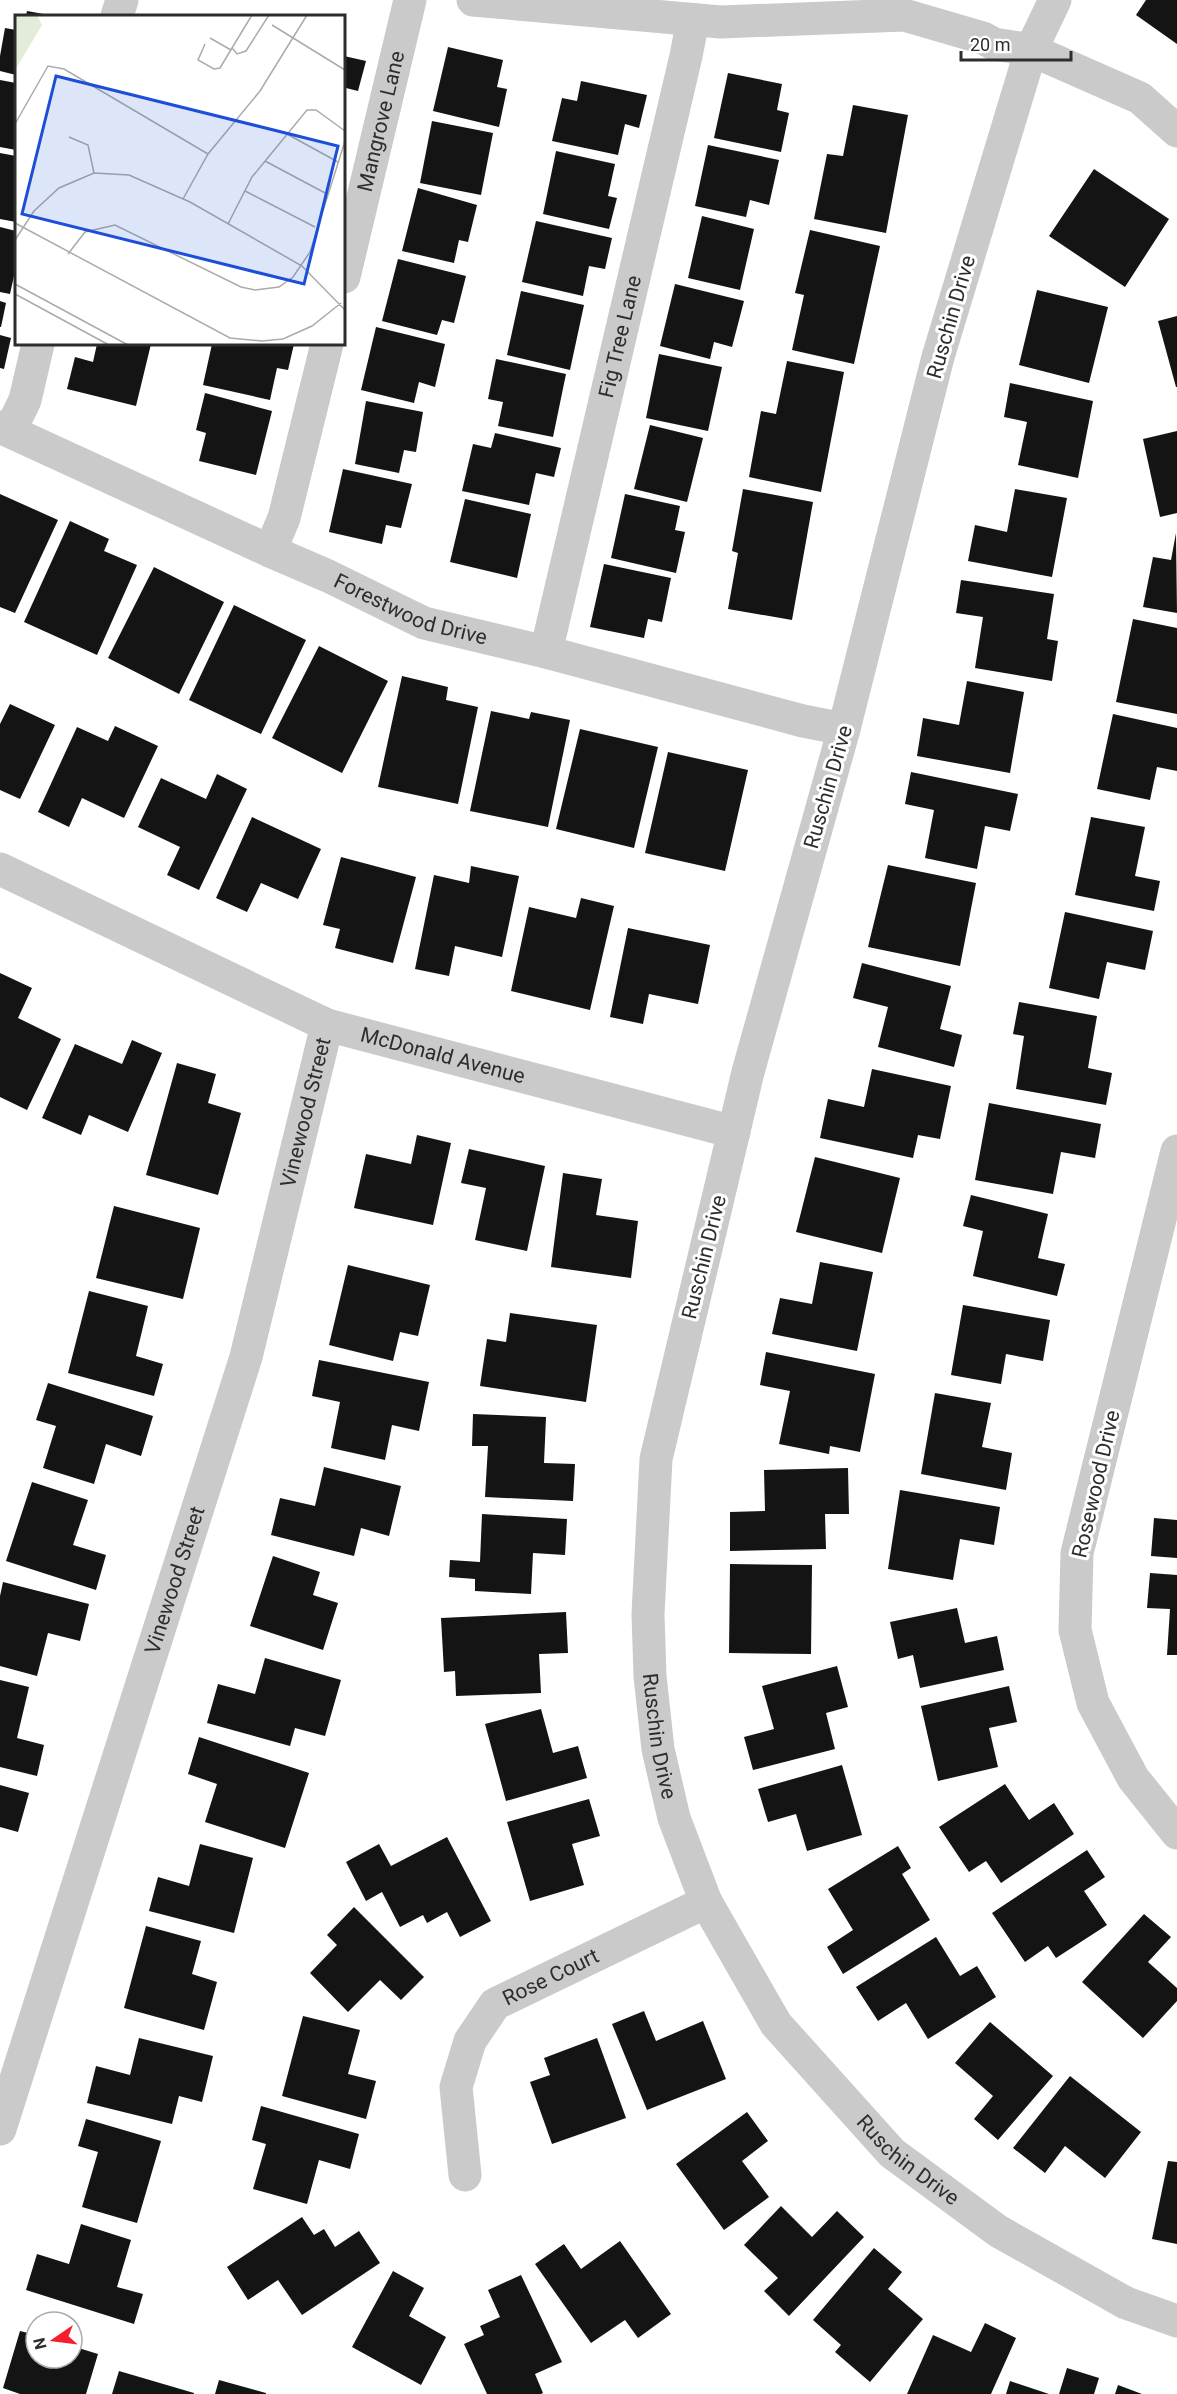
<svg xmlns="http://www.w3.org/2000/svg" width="1177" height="2394" font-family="Roboto,sans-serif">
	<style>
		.building { fill: #141414 }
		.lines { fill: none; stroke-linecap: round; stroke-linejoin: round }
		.minor { stroke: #cacaca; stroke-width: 33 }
		.labels { text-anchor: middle; stroke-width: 6; stroke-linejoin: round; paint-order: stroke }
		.street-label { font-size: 21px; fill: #2d2d2d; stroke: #fff }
		.inset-road { fill: none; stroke: #ababab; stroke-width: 1.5 }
		.view { fill: #1d4ed8; fill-opacity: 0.15; stroke: #1d4ed8; stroke-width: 3 }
		.inset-edge { fill: none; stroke: #2d2d2d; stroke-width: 3 }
	</style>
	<rect width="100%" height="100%" fill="#fff"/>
	<!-- building -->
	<path class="building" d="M1146 0H1177V44L1136 15Z
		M27 11 49 15V16H26Z
		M5 28 16 30V75L0 71V56Z
		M448 47 503 60 497 87 507 89 499 127 433 111Z
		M344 56 366 61 358 91 346 88 344 94Z
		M728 73 782 84 777 110 789 113 781 152 714 138Z
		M0 80 16 83V150L0 147Z
		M581 81 647 95 639 128 625 124 618 155 552 141 562 98 577 101Z
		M853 105 908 115 886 233 814 219 827 154 843 156Z
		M432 121 493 133 481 195 420 183Z
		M708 145 779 160 769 205 750 200 746 217 695 206Z
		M556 151 615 164 608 196 617 198 609 229 543 214Z
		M0 153 16 156V222L0 219Z
		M1094 169 1169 219 1125 287 1049 236Z
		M418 188 477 205 468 242 459 240 454 263 402 251Z
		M702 216 754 229 740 290 688 278Z
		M536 221 612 238 605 269 589 266 583 296 522 282Z
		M0 227 16 231V267L10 294 0 292Z
		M810 230 880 246 854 364 792 350 804 295 795 293Z
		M398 259 466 276 454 323 442 320 437 335 382 321Z
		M675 284 744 301 732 347 714 342 710 359 660 346Z
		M1037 290 1108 307 1089 383 1019 365Z
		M521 291 584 305 570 370 507 355Z
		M0 301 6 303 1 327H0Z
		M1177 316V387H1176L1158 321Z
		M376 327 445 344 435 387 419 382 414 403 361 390Z
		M0 335 11 338 4 369 0 368Z
		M97 344H151L136 406 67 389 75 357 93 362Z
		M212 344 228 346 229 344H294L288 370 277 368 270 400 203 385Z
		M659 354 722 367 708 431 646 418Z
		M496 359 566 374 553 437 498 426 503 402 488 399Z
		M787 361 844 372 821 492 749 477 761 411 776 414Z
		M1010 383 1093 401 1078 478 1018 465 1027 422 1004 417Z
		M205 393 272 411 256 475 199 461 206 433 196 430Z
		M366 401 423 412 416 452 404 450 399 473 355 464Z
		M650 425 703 438 687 502 634 489Z
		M1177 431V513L1160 517 1143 439Z
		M495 433 561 448 554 477 536 473 529 505 462 491 473 444 491 448Z
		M343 469 412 484 401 528 386 525 382 544 329 532Z
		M743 489 813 502 792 620 728 609 738 553 732 551Z
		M1015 489 1067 498 1052 577 968 561 975 525 1007 532Z
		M0 494 58 520 15 613 0 607Z
		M625 494 680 506 675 530 685 532 676 573 611 558Z
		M465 499 531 514 517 578 450 562Z
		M70 521 109 539 104 551 137 565 97 655 24 622Z
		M1176 533 1177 613 1143 607 1153 557 1171 560Z
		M604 564 671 578 662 622 648 619 644 638 590 627Z
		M154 567 224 602 179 694 108 658Z
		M961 580 1054 594 1047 639 1058 641 1052 681 975 668 983 617 956 613Z
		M234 605 306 640 261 734 189 700Z
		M1133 619 1177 628V714L1116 702Z
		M319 646 388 681 342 773 272 738Z
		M402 676 448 687 446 700 478 707 458 804 378 787Z
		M967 681 1024 692 1010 773 917 756 923 718 959 725Z
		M10 704 55 725 20 799 0 790V724Z
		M491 711 529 719 531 712 570 720 548 827 470 811Z
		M1113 714 1177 728V771L1157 767 1150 800 1097 789Z
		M115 726 158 746 124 818 82 798 69 827 38 812 77 727 108 741Z
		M580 729 658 747 634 848 556 829Z
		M668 752 748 770 725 871 645 853Z
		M911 772 1018 794 1010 831 985 826 977 869 925 858 934 810 905 804Z
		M217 774 247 789 199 890 167 875 180 847 138 827 161 778 206 799Z
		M252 817 321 849 298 899 261 883 247 912 216 898Z
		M1091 817 1145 827 1135 876 1160 881 1154 911 1075 895Z
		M341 857 416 877 393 963 335 948 340 929 323 925Z
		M888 865 976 883 960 966 868 947Z
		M471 866 519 876 502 957 455 946 449 976 415 969 434 875 469 883Z
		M581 898 614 906 590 1010 511 991 529 907 576 918Z
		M1065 912 1153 931 1145 970 1107 962 1099 999 1049 988Z
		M628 928 710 945 698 1004 649 994 643 1024 610 1017Z
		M862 963 951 986 940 1029 962 1035 954 1067 878 1047 888 1007 853 998Z
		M0 973 32 988 18 1018 61 1039 27 1110 0 1097Z
		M1019 1002 1097 1016 1088 1068 1112 1073 1106 1105 1016 1089 1024 1036 1013 1034Z
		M132 1040 162 1053 128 1132 89 1115 81 1135 42 1118 75 1044 122 1064Z
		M177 1063 216 1074 208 1103 241 1113 218 1195 146 1175Z
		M872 1069 951 1086 940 1139 918 1135 913 1158 820 1138 828 1099 864 1107Z
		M989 1103 1101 1124 1095 1158 1061 1152 1053 1194 975 1180Z
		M417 1135 451 1143 433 1225 354 1208 366 1154 411 1164Z
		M469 1149 545 1166 527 1251 475 1240 486 1188 461 1183Z
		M815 1157 900 1178 882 1253 796 1232Z
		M563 1173 602 1179 596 1215 638 1221 631 1278 551 1267Z
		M971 1195 1048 1214 1038 1258 1065 1264 1057 1296 973 1276 983 1231 963 1226Z
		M114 1206 200 1228 183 1299 96 1278Z
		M820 1262 873 1272 857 1351 772 1334 780 1298 812 1304Z
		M348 1265 430 1285 418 1336 400 1332 393 1361 329 1345Z
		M89 1291 148 1306 136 1356 163 1364 154 1396 68 1373Z
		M963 1305 1050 1320 1043 1361 1006 1354 1001 1384 951 1375Z
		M510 1313 597 1325 586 1402 480 1386 487 1339 506 1342Z
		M766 1352 875 1374 860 1452 830 1446 829 1454 779 1444 790 1391 760 1385Z
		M319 1360 429 1382 419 1431 392 1425 385 1460 331 1448 340 1402 312 1396Z
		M48 1383 153 1416 141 1456 106 1444 94 1484 43 1468 56 1426 36 1420Z
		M935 1393 991 1403 982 1447 1012 1453 1006 1490 921 1474Z
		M473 1414 546 1417 544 1463 575 1464 573 1501 485 1497 488 1446H472Z
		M324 1467 401 1486 389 1536 361 1528 354 1556 271 1535 280 1498 315 1506Z
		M848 1468 849 1514H825L826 1549 730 1551V1512L765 1511 764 1470Z
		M32 1482 88 1500 73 1545 106 1555 96 1590 6 1561Z
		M900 1490 1000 1507 994 1545 960 1539 953 1580 888 1569Z
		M482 1514 567 1519 565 1555 533 1553 531 1594 475 1591V1579L449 1577 450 1560 480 1562Z
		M1154 1518 1177 1520V1558L1151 1556Z
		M273 1556 320 1572 313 1595 338 1603 323 1650 250 1626Z
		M730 1564 812 1565 811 1654 729 1653Z
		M1150 1573 1177 1575V1655H1167L1170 1609 1147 1608Z
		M3 1582 89 1604 80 1641 48 1633 37 1676 0 1666V1596Z
		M957 1608 965 1643 997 1636 1004 1670 920 1688 913 1655 898 1659 890 1622Z
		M566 1612 568 1653 539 1654 541 1693 456 1696 455 1671 444 1672 441 1618Z
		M265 1658 341 1680 325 1736 295 1728 290 1746 207 1723 218 1684 255 1694Z
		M837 1666 848 1707 826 1713 835 1749 753 1770 744 1737 774 1729 762 1686Z
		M0 1680 29 1687 17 1738 44 1745 37 1776 0 1767Z
		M1009 1686 1017 1722 989 1728 998 1767 938 1781 921 1706Z
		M541 1709 553 1753 578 1746 587 1778 506 1801 485 1724Z
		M199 1737 309 1773 285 1848 205 1822 217 1784 188 1774Z
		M842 1765 862 1835 807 1851 796 1814 768 1822 758 1789Z
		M1005 1784 1029 1820 1054 1803 1074 1834 1001 1883 986 1861 969 1872 939 1827Z
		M0 1785 29 1793 18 1832 0 1827Z
		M589 1799 600 1836 572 1844 584 1885 530 1901 507 1822Z
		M447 1837 491 1921 460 1937 447 1912 427 1923 423 1915 400 1927 382 1892 366 1901 346 1862 379 1844 391 1866Z
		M200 1844 253 1858 234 1933 149 1911 158 1877 189 1886Z
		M898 1846 911 1868 902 1874 930 1920 843 1974 827 1947 853 1930 828 1889Z
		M1087 1850 1105 1877 1084 1891 1107 1925 1056 1958 1048 1946 1025 1962 992 1913Z
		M354 1907 424 1977 401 2000 380 1980 348 2012 310 1973 337 1945 327 1935Z
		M1144 1914 1171 1937 1148 1962 1177 1988V2001L1143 2038 1082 1982Z
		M146 1926 201 1941 192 1974 217 1982 204 2030 124 2008Z
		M936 1937 960 1976 977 1966 996 1997 928 2039 906 2003 878 2021 856 1987Z
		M644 2011 656 2041 703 2021 726 2079 647 2110 612 2024Z
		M303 2016 360 2030 348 2074 376 2081 366 2119 282 2096Z
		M990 2022 1053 2076 998 2140 974 2119 993 2096 955 2063Z
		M139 2038 213 2056 202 2102 179 2096 172 2124 87 2103 96 2066 130 2075Z
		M597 2038 626 2118 552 2144 530 2082 550 2075 544 2058Z
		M1070 2076 1141 2132 1105 2178 1065 2146 1045 2173 1013 2148Z
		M261 2106 359 2134 350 2169 319 2160 307 2204 253 2189 266 2144 252 2140Z
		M747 2112 768 2141 742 2161 769 2197 724 2230 676 2164Z
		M86 2119 161 2141 137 2223 82 2207 98 2152 78 2146Z
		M1168 2161 1177 2162V2244L1152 2239Z
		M781 2206 812 2237 837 2211 864 2237 789 2316 764 2291 778 2278 744 2245Z
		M302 2217 314 2235 324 2229 335 2247 359 2231 380 2263 302 2315 278 2280 248 2300 227 2267Z
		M81 2224 131 2240 117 2287 143 2294 134 2324 26 2290 37 2254 69 2264Z
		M620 2241 671 2314 638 2338 625 2320 591 2343 535 2264 564 2244 581 2269Z
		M874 2248 902 2272 888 2289 923 2319 870 2382 835 2352 841 2345 813 2320Z
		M393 2271 424 2288 409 2316 446 2337 421 2385 352 2347Z
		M521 2275 562 2362 535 2374 543 2393 541 2394H487L464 2344 484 2335 480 2326 500 2317 488 2290Z
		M985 2323 1016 2338 991 2394H907L933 2335 971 2352Z
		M20 2331 36 2335V2358H72V2346L98 2354 86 2394H20L3 2388Z
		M1067 2368 1099 2378 1094 2394H1059Z
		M119 2371 194 2393V2394H112Z
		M219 2380 266 2393V2394H215Z
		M1010 2381 1049 2394H1006Z
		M1118 2385 1142 2394H1115Z"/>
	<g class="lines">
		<!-- minor -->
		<g class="minor">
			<path d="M473 0 721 22 904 15 983 38 994 44 1031 50 1140 98 1177 131"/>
			<path id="s1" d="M1055 0 1031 50 938 357 844 729 748 1072 656 1459 648 1614 650 1676 658 1749 674 1818 706 1902 776 2024 892 2153 998 2231 1126 2303 1177 2321"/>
			<path d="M117 16 122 0"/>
			<path id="s2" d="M344 277 410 0"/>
			<path id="s3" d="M0 427 270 551 328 576 424 623 546 652 803 721 844 729"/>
			<path d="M10 431 25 400 38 344"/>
			<path d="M270 551 284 518 327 344"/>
			<path id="s4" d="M546 652 686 56 693 20"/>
			<path id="s5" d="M0 869 327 1025 734 1132"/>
			<path d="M1177 1151 1077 1553 1075 1630 1093 1703 1133 1778 1177 1833"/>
			<path id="s6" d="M0 2129 246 1357 327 1025"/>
			<path id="s7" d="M465 2175 456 2087 470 2041 495 2004 706 1902"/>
		</g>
	</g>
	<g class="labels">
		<!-- street labels -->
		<g class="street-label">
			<text dy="7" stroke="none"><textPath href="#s2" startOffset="160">Mangrove Lane</textPath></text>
			<text transform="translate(951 317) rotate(-74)" y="7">Ruschin Drive</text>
			<text dy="7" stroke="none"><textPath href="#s4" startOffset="324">Fig Tree Lane</textPath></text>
			<text dy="7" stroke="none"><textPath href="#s3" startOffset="450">Forestwood Drive</textPath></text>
			<text transform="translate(828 787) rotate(-74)" y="7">Ruschin Drive</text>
			<text dy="7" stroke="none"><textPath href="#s5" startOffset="482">McDonald Avenue</textPath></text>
			<text dy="7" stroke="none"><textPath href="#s6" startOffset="1062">Vinewood Street</textPath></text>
			<text transform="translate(704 1257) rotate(-76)" y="7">Ruschin Drive</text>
			<text transform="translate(1096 1484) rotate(-77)" y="7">Rosewood Drive</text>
			<text dy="7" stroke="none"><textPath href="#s6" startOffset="576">Vinewood Street</textPath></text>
			<text dy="7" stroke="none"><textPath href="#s1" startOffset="1792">Ruschin Drive</textPath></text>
			<text dy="7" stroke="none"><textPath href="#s7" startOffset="243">Rose Court</textPath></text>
			<text dy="7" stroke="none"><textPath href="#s1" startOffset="2296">Ruschin Drive</textPath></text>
		</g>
	</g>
	<!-- overview -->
	<g transform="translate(15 15)">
		<rect width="330" height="330" fill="#fff"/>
		<path d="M0 0H22L27 10 0 55Z" fill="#e3ecd8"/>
		<path class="inset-road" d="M237 0 217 33 222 39 231 36 254 0M257 10 330 55M195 23 216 35M190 29 183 45 199 54 205 53 217 33M0 109 33 51 49 54 193 139M272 119 323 147M54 122 73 130 79 158M250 146 312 179M230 176 300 212M168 184 193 139 245 76 292 0M0 208 215 323 247 326 268 324 297 311 326 288M213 209 237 162 292 95H301L330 116M0 225 19 196 44 173 79 158 114 160 175 187 287 251 330 295M53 239 70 217 100 210 226 272 240 275 264 272 278 262 295 237 330 126M0 269 113 330M0 279 94 330"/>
		<path class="view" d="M41 61 323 131 289 269 7 199Z"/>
		<rect width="330" height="330" class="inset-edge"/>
	</g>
	<!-- north arrow -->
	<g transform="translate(54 2340) rotate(256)"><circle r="28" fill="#ffffff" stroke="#ababab" stroke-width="1.5"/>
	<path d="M0-4.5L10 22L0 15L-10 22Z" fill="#f61d2c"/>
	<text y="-9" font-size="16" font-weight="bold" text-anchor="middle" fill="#2d2d2d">N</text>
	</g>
	<!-- scale -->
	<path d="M961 51v9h110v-9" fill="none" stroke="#2d2d2d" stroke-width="3"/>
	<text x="970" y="51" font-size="18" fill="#2d2d2d" stroke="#ffffff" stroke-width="4.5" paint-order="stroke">20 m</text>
</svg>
